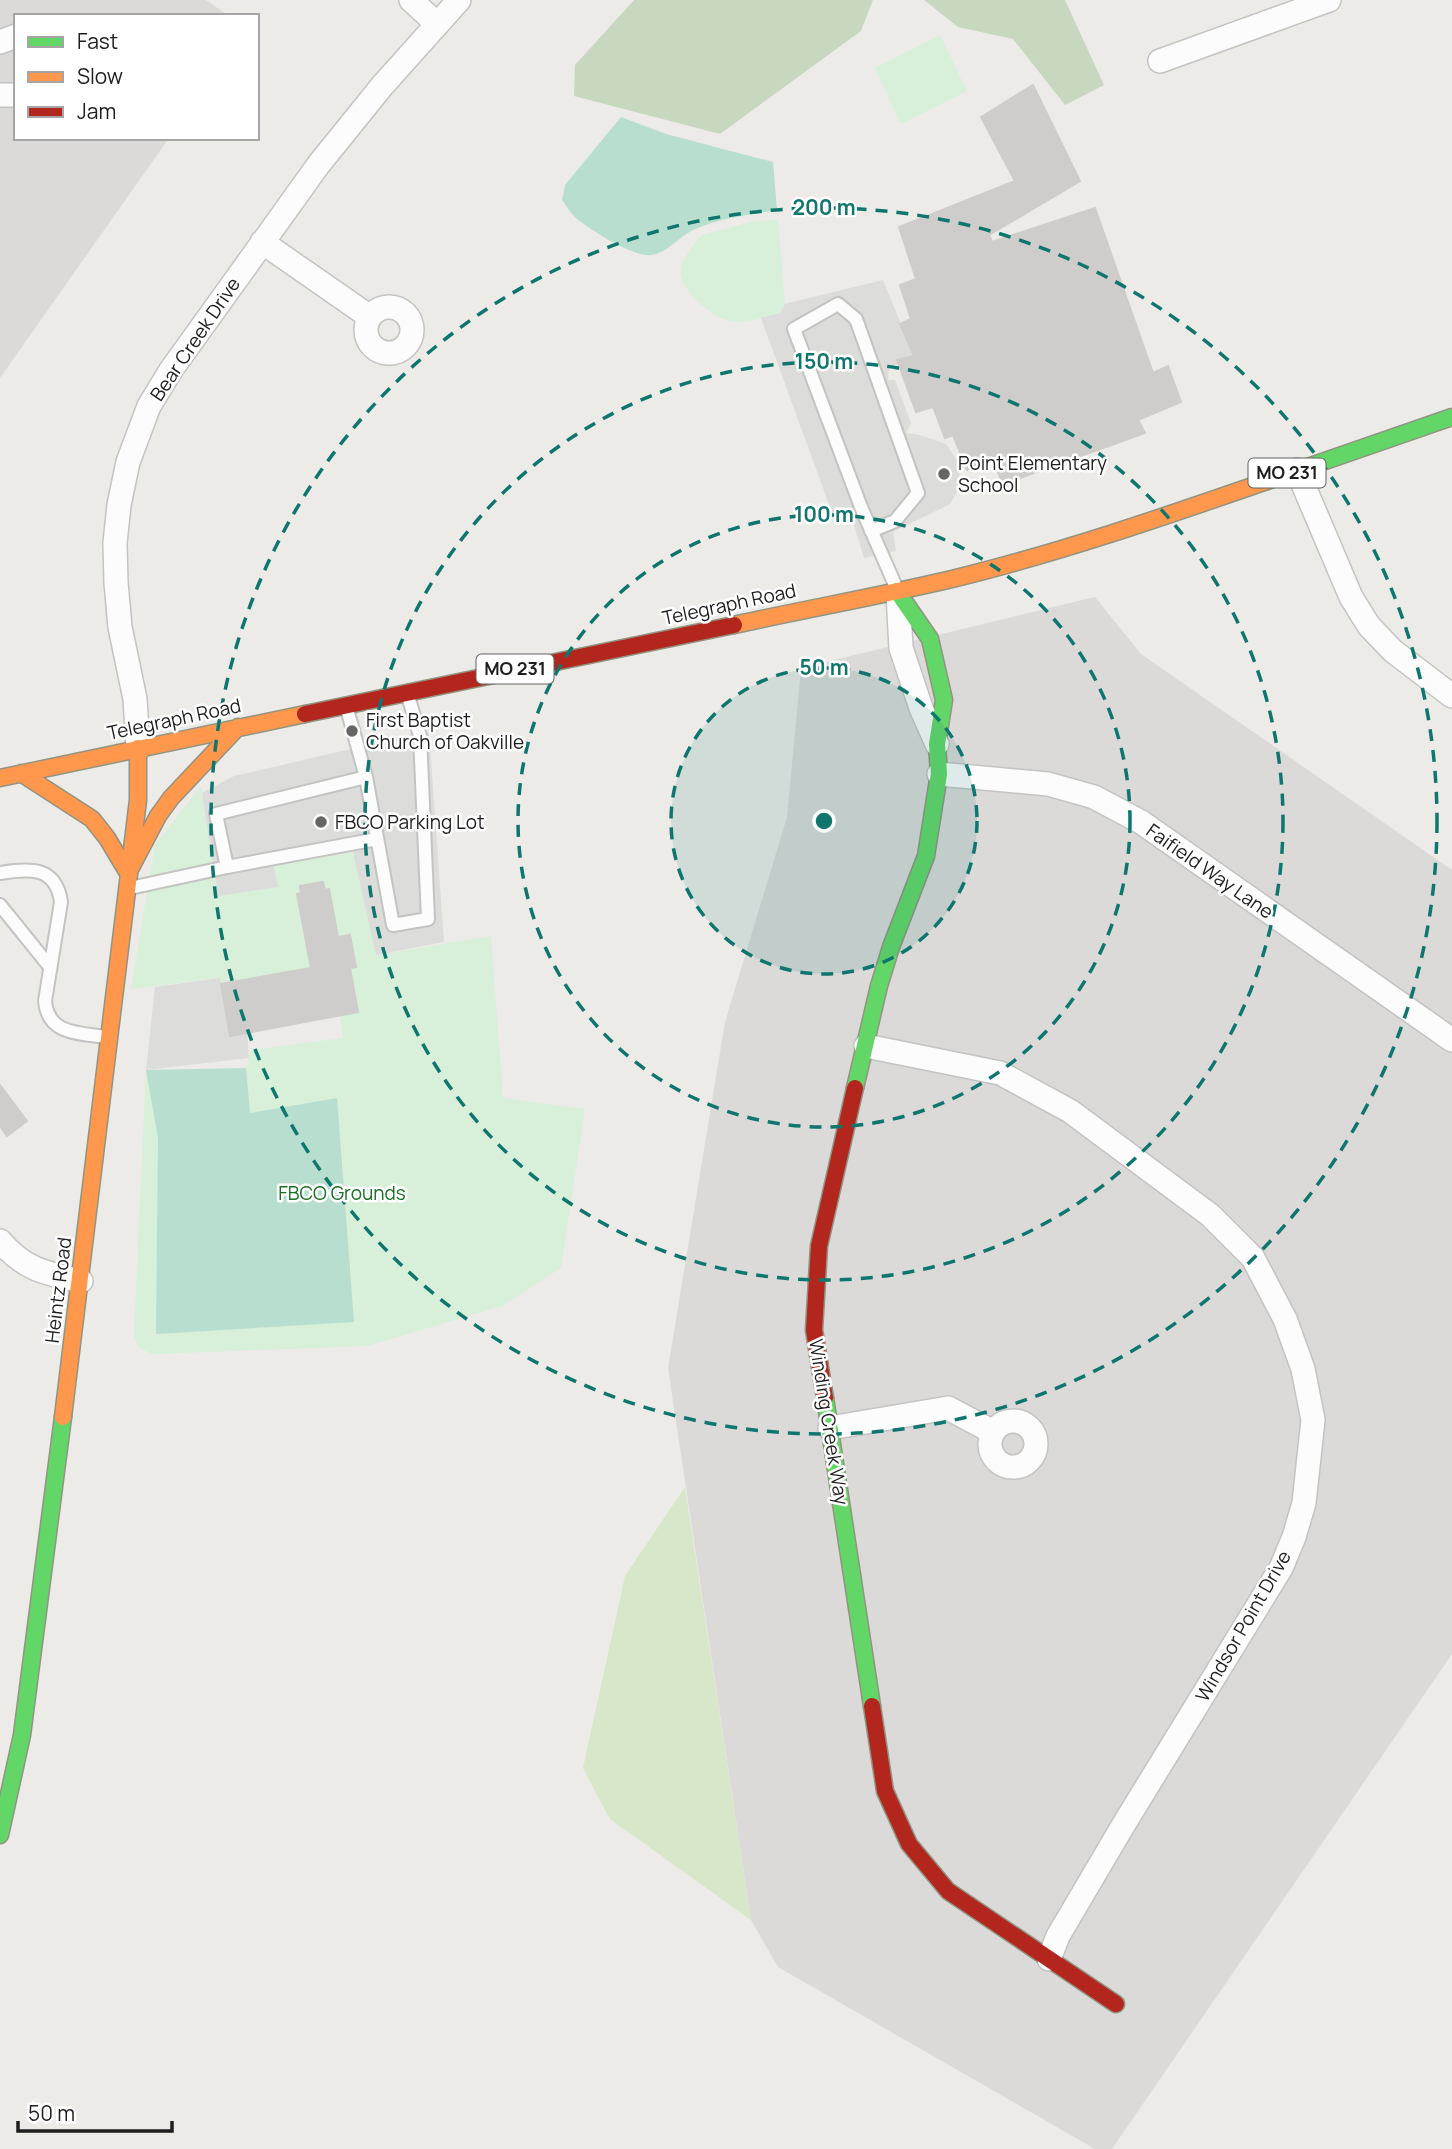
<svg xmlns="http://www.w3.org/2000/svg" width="1452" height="2149" font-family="Manrope,sans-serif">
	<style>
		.residential { fill: #dbdad9 }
		.grass { fill: #d8e6ca }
		.forest { fill: #c8d8c0 }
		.park { fill: #d8efd9 }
		.pitch { fill: #b8decf }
		.parking { fill: #dcdcda }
		.building { fill: #cfcdcb; stroke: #cfcdc9; stroke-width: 2 }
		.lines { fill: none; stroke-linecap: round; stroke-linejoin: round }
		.lane-casing { stroke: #c3c3c2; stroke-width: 16 }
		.street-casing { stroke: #c3c3c2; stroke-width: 26 }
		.fast-casing { stroke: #929482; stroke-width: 19 }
		.slow-casing { stroke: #929482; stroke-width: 19 }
		.jam-casing { stroke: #929482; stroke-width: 19 }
		.lane { stroke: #fcfcfc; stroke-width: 12 }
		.street { stroke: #fcfcfc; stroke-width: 23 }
		.fast { stroke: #63d668; stroke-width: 16 }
		.slow { stroke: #ff974d; stroke-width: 16 }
		.jam { stroke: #b3261e; stroke-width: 16 }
		.ring { fill: none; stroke: #0f766e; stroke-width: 3.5; stroke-dasharray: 12 9 }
		.poi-dot { fill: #666665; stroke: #fff; stroke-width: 2.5 }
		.labels { text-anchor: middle; stroke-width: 5; stroke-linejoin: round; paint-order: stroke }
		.shield { fill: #fff; stroke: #626262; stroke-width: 2 }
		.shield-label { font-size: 18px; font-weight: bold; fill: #1e1e1e }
		.street-label { font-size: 19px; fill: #1e1e1e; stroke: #fff }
		.poi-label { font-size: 19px; fill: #1e1e1e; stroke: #fff; text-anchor: start }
		.park-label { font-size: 19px; fill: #197023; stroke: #fff }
		.centre { fill: #0f766e; stroke: #fff; stroke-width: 3.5 }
		.ring-label { font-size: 21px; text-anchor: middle; font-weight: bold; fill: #0f766e; stroke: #fff; stroke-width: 5; stroke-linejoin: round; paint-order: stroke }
	</style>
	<rect width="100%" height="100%" fill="#ecebe8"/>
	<!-- residential -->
	<path class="residential" d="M0 0H206L229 16H16V138H169L0 378Z
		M1095 597 1141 654 1452 870V1654L1112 2149H1095L778 1967 751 1920 668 1368 725 1022 787 817 801 668Z"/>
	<!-- grass -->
	<path class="grass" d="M685 1487 751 1920 610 1819 583 1768 625 1576Z"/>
	<!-- forest -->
	<path class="forest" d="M634 0H873L861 31 720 134 574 96 575 65Z
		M924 0H1065L1104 85 1065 105 1013 39 958 27Z"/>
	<!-- park -->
	<path class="park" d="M940 35 967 91 901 124 875 68Z
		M778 220 785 304 780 313C765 317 746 324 731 321 712 318 676 288 681 268 683 257 695 243 702 235L755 221Z
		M201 786 219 896 273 863 353 852 377 955 491 936 503 1098 585 1109 561 1268 502 1306 367 1346 152 1354 140 1348 134 1337 146 1070 246 1068 251 1050 343 1038 340 1016 358 1012 350 968 356 967 350 935 338 937 329 890H325L323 882 300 886 301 893 297 895 311 968 221 984 219 978 131 989 155 845Z"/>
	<!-- pitch -->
	<path class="pitch" d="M621 117 666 134 773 162 777 210C748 215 719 218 693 230 679 237 667 253 651 255 634 258 582 226 571 213 568 209 565 204 562 200L565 185Z
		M246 1068 250 1113 337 1098 354 1322 156 1334 158 1138 146 1070Z"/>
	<!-- parking -->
	<path class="parking" d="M883 280 914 356 889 368 888 380H895L911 423 906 433 920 435 946 444 959 463 960 487 950 504 893 532 896 551 864 558 852 518 835 521 761 318 780 313 785 304Z
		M429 731 444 942 376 955 353 852 273 863 278 887 218 896 202 793 234 776Z
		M220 978 230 1035 247 1032 249 1058 146 1070 155 987Z"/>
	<!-- building -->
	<path class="building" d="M1033 85 1080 181 989 235 992 242 1095 208 1153 373 1168 366 1181 402 1138 420 1145 433 1003 484 993 460 967 470 953 435 945 438 933 407 916 412 897 360 914 356 900 324 911 319 900 285 916 279 899 227 1015 181 981 117Z
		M323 882 325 890 329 889 338 937 350 935 356 967 350 968 358 1012 230 1036 221 984 311 968 297 894 301 893 300 886Z
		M0 1085 27 1121 7 1136 0 1126Z"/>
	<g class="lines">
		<!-- lane casing -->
		<g class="lane-casing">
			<path id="lane" d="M871 531 895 521 918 493 856 319 838 304 794 329 861 507 896 587
				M347 709 366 777 393 925 428 919 420 736 408 696
				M366 777 216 814 227 867 377 839
				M0 873C29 868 56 866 61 902L45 1001C48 1035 79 1033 106 1037
				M130 888 227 867
				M0 905 50 967"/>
		</g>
		<!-- street casing -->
		<g class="street-casing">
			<path id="street" d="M411 0 437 24
				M0 42 16 36
				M1160 61 1329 0
				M0 95H16
				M262 242 370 317
				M366 330a23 23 0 1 1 46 0a23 23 0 1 1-46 0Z
				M1297 470 1351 597 1369 626 1393 651 1452 696
				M898 594 901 648 921 708 937 744
				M138 748 135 699 120 627 116 583 115 543 119 505 128 462 149 406 171 370 319 164 382 86 459 0
				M939 774 1048 784 1094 797 1141 822 1452 1040
				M866 1046 1000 1073 1070 1111 1210 1215 1253 1258 1285 1319 1303 1369 1313 1420 1304 1503 1294 1537 1281 1568 1124 1824 1058 1936 1049 1959
				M0 1241C25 1270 45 1273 81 1281
				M990 1444a23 23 0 1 1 46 0a23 23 0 1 1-46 0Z
				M830 1428 948 1408 993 1432"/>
		</g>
		<!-- fast casing -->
		<g class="fast-casing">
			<path id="fast" d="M1267 481 1452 417
				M855 1088 879 986 891 947 926 856 939 774 937 744 944 700 930 639 897 591
				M825 1398 872 1706
				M0 1835 22 1735 63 1417"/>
		</g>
		<!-- slow casing -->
		<g class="slow-casing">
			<path id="slow" d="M734 625C806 609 880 596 952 579 1059 553 1163 517 1267 481
				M21 773 92 819 107 838 128 873
				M0 778 305 714
				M128 873 158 816 171 798 238 727
				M63 1417 138 800V748"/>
		</g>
		<!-- jam casing -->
		<g class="jam-casing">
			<path id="jam" d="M305 714 734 625
				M825 1398 814 1330 819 1246 855 1088
				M872 1706 885 1791 909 1844 948 1891 1116 2004"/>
		</g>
		<!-- lane -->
		<use href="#lane" class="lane"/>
		<!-- street -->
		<use href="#street" class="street"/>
		<!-- fast -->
		<use href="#fast" class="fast"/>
		<!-- slow -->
		<use href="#slow" class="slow"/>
		<!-- jam -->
		<use href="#jam" class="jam"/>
	</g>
	<!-- distance rings -->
	<circle cx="824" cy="821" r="153" fill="#0f766e" fill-opacity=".12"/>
	<g class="ring">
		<circle cx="824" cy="821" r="153"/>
		<circle cx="824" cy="821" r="306"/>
		<circle cx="824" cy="821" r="459"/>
		<circle cx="824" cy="821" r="613"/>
	</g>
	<!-- markers -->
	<g class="poi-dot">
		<circle cx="944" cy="474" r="7"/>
		<circle cx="352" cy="731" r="7"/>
		<circle cx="321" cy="822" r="7"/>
	</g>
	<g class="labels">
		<!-- shield labels -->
		<g class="shield">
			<rect x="1248.5" y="458.5" width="77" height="29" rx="5"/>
			<rect x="476.5" y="654.5" width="77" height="29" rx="5"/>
		</g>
		<g class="shield-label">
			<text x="1287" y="479">MO 231</text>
			<text x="515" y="675">MO 231</text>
		</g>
		<!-- street labels -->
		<g class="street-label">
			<text transform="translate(195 339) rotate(-56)" y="7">Bear Creek Drive</text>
			<text transform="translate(729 604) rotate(-12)" y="7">Telegraph Road</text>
			<text transform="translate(174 719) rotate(-12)" y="7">Telegraph Road</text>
			<text transform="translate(1210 871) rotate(35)" y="7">Faifield Way Lane</text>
			<text transform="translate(58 1290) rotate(-83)" y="7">Heintz Road</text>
			<text transform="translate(829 1422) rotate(81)" y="7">Winding Creek Way</text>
			<text transform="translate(1243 1626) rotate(-60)" y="7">Windsor Point Drive</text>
		</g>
		<!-- poi labels -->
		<g class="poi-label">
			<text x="958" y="470">Point Elementary<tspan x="958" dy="22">School</tspan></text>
			<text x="366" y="727">First Baptist<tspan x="366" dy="22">Church of Oakville</tspan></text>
			<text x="335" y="829">FBCO Parking Lot</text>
		</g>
		<!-- park labels -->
		<g class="park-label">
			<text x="342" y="1200">FBCO Grounds</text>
		</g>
	</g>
	<circle cx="824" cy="821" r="10" class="centre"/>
	<g class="ring-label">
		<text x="824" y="215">200 m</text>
		<text x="824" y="369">150 m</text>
		<text x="824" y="522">100 m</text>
		<text x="824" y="675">50 m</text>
	</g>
	<!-- legend -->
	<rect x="14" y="14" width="245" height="126" fill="#ffffff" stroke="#a5a5a5" stroke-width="2"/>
	<rect x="28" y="37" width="35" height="10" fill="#63d668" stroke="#a5a5a5" stroke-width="2"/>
	<text x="77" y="49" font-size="21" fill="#1e1e1e">Fast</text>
	<rect x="28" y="72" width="35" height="10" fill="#ff974d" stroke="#a5a5a5" stroke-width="2"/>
	<text x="77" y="84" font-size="21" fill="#1e1e1e">Slow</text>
	<rect x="28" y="107" width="35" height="10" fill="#b3261e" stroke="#a5a5a5" stroke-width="2"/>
	<text x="77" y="119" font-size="21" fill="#1e1e1e">Jam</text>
	<!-- scale -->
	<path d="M18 2121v10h154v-10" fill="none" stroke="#1e1e1e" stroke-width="3.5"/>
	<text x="28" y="2121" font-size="21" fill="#1e1e1e" stroke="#ffffff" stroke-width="5" paint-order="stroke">50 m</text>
</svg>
